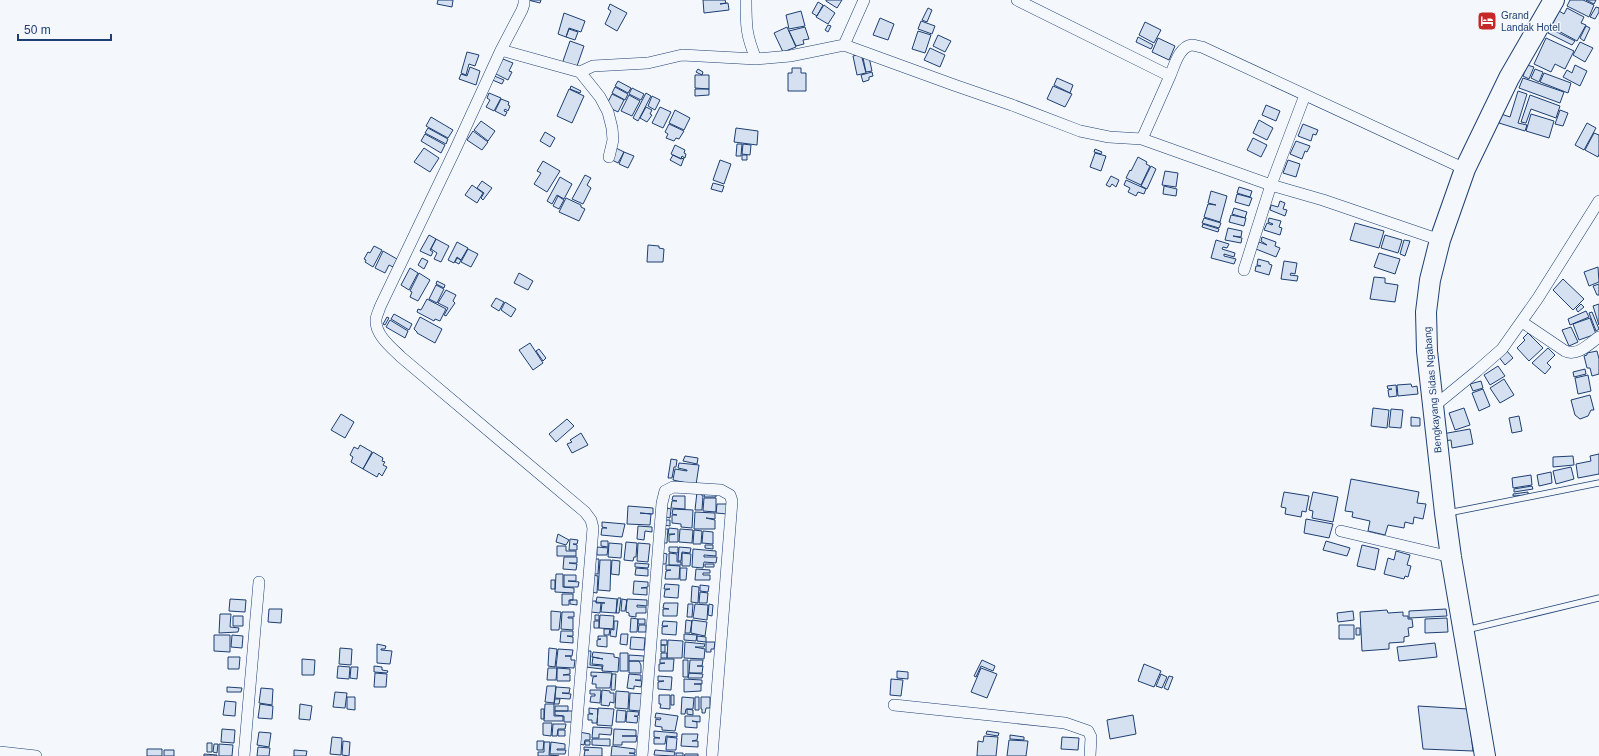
<svg xmlns="http://www.w3.org/2000/svg" width="1599" height="756" font-family="Arial,sans-serif">
	<style>
		.building { fill: #d5e0f0; stroke: #1d3f73 }
		.lines { fill: none; stroke-linecap: round; stroke-linejoin: round }
		.lane-casing { stroke: #1d3f73; stroke-width: 7 }
		.street-casing { stroke: #1d3f73; stroke-width: 12 }
		.highway-casing { stroke: #1d3f73; stroke-width: 22 }
		.lane { stroke: #f4f7fb; stroke-width: 5.5 }
		.street { stroke: #f4f7fb; stroke-width: 11 }
		.highway { stroke: #f4f7fb; stroke-width: 20 }
		.labels { text-anchor: middle; stroke-width: 3; stroke-linejoin: round; paint-order: stroke }
		.poi-label { font-size: 10px; fill: #1d3f73; stroke: #f4f7fb; text-anchor: start }
		.street-label { font-size: 10px; fill: #1d3f73; stroke: #f4f7fb }
	</style>
	<rect width="100%" height="100%" fill="#f4f7fb"/>
	<!-- building -->
	<path class="building" d="M438 0H453L452 7 437 4Z
		M528 0H541L540 3Z
		M703 0H725L726 3 720 4 728 3 729 10 704 13Z
		M826 0H842L837 8 826 1Z
		M1570 0H1583L1594 5 1589 17 1567 6Z
		M1586 0H1596L1594 4Z
		M818 2 823 5 817 16 812 13Z
		M610 4 627 13 617 31 605 24 611 11 608 9Z
		M824 5 835 13 828 24 816 17Z
		M1596 7 1599 8V12L1595 19 1590 17Z
		M928 8 932 10 927 22 922 20Z
		M1567 8 1584 17 1581 23 1586 25 1577 41 1551 27 1559 11 1564 14Z
		M801 11 805 26 789 29 786 15Z
		M564 13 585 21 581 32 569 28 566 37 558 34Z
		M880 18 894 24 888 40 873 35Z
		M921 21 935 26 932 34 918 29Z
		M1145 22 1161 30 1154 43 1139 35Z
		M828 25 831 26 828 32 825 30Z
		M1586 26 1590 28 1584 41 1580 38Z
		M787 27 796 47 783 52 774 33Z
		M805 27 809 39 803 40 804 44 796 46 789 31Z
		M569 29 578 32 575 40 566 37Z
		M1551 29 1575 41 1572 45 1548 33Z
		M918 31 931 35 925 53 912 49Z
		M938 35 951 41 945 52 933 46Z
		M1138 37 1153 45 1151 49 1136 42Z
		M1158 38 1175 46 1169 60 1152 52Z
		M1546 38 1574 51 1565 69 1555 64 1551 72 1534 64Z
		M570 41 584 46 576 69 562 64Z
		M1580 42 1593 48 1585 62 1573 55Z
		M930 48 945 55 940 67 924 60Z
		M467 52 479 55 475 66 469 64 466 75 461 73Z
		M861 54 866 73 857 75 853 56Z
		M869 57 872 71 866 72 863 58Z
		M503 59 513 63 509 71 512 72 508 80 492 72Z
		M1527 65 1534 67 1529 79 1523 76Z
		M1575 65 1587 71 1580 86 1563 77 1567 70 1572 73Z
		M470 67 480 71 476 85 459 79 461 74 467 76Z
		M792 68H801V73H806V91H788V73H792Z
		M698 69 703 72 702 75 696 72Z
		M1535 69 1543 72 1539 82 1531 78Z
		M872 72 873 76 869 77V80L863 82 861 75Z
		M1544 73 1571 83 1568 93 1540 82Z
		M492 75 504 80 502 84 490 79Z
		M695 75H709V89L695 88Z
		M1057 78 1073 85 1070 93 1054 85Z
		M1523 78 1564 92 1560 103 1519 88Z
		M618 81 631 88 628 93 615 86Z
		M571 86 581 91 580 93 570 89Z
		M1053 86 1072 94 1065 107 1047 99Z
		M615 87 628 94 625 100 612 93Z
		M632 88 644 94 641 100 629 94Z
		M569 89 584 96 572 123 557 116Z
		M695 89H709V95L695 96Z
		M1518 91 1527 94 1518 123 1527 125 1525 131 1499 123 1501 114 1510 117Z
		M489 93 501 98 494 111 486 107 490 100 487 98Z
		M646 93 651 96 638 121 633 118Z
		M612 94 624 100 618 112 606 106Z
		M629 95 640 101 632 116 621 111Z
		M1530 95 1560 106 1556 118 1531 109 1526 123 1521 122Z
		M652 96 660 100 655 110 648 106Z
		M501 99 509 102 508 105 510 106 508 111 505 109 504 111 507 112 505 116 495 111Z
		M1266 105 1280 111 1276 121 1262 115Z
		M646 107 652 110 650 114 652 115 647 122 640 118Z
		M660 107 671 112 663 128 652 123Z
		M675 110 690 118 684 130 669 123Z
		M1560 110 1568 113 1563 126 1555 124Z
		M1531 114 1554 121 1549 138 1526 131Z
		M431 117 453 130 448 138 426 126Z
		M1259 120 1273 128 1267 140 1253 133Z
		M481 121 495 131 488 141 474 130Z
		M1587 123 1596 128 1584 150 1575 145Z
		M669 124 684 131 679 139 676 138 674 141 666 138 668 134 665 132Z
		M1303 124 1318 130 1316 135 1313 134 1311 141 1298 136Z
		M428 128 448 139 446 144 425 133Z
		M736 128 758 131 757 145 734 142Z
		M473 131 488 142 482 150 467 140Z
		M545 132 555 138 550 147 540 141Z
		M1594 133 1599 135V154L1598 157 1585 150Z
		M425 134 445 145 441 153 421 141Z
		M1253 138 1267 145 1261 157 1247 150Z
		M1296 141 1310 146 1307 152 1305 151 1302 159 1290 154Z
		M737 144H742L741 156H736Z
		M743 144 751 145 750 155 742 154Z
		M675 145 685 150 684 153 686 154 685 158 682 156 681 159 671 154Z
		M424 148 439 158 430 172 414 162Z
		M616 148 624 152 618 163 610 159Z
		M1095 149 1102 152 1101 154 1094 152Z
		M624 152 634 156 628 168 619 164Z
		M1095 153 1106 156 1101 171 1090 167Z
		M673 155 682 159 683 158H684L681 166 670 160Z
		M742 155H747V160H742Z
		M1138 157 1147 162 1146 164 1150 166 1141 185 1126 178 1130 170 1131 171Z
		M720 160 731 164 724 184 713 180Z
		M1288 160 1300 164 1296 177 1283 173Z
		M543 161 560 171 547 192 534 184 541 173 537 171Z
		M1151 166 1156 169 1147 189 1141 186Z
		M1165 171 1178 173 1176 187 1162 185Z
		M585 175 591 178 587 185 591 188 583 204 572 199Z
		M1111 176 1119 180 1116 187 1112 184 1110 187 1106 185Z
		M560 177 572 184 564 199 557 195 552 204 547 201Z
		M1126 180 1146 189 1144 194 1138 192 1136 196 1128 192 1130 188 1124 185Z
		M482 181 492 188 483 200 481 198 484 193 477 188Z
		M713 183 724 186 722 192 711 189Z
		M472 185 483 193 477 203 465 195Z
		M1164 186 1177 189 1176 196 1163 194Z
		M1239 187 1252 191 1250 197 1237 193Z
		M1211 191 1227 196 1220 222 1204 217 1208 204 1216 205 1208 203Z
		M1237 194 1252 198 1249 206 1235 202Z
		M558 196 564 200 559 209 553 206Z
		M566 198 581 205V207L585 209 579 221 559 212Z
		M1280 201 1285 203 1283 209 1287 210 1285 216 1270 210 1271 205 1278 207Z
		M1234 208 1247 212 1245 218 1232 214Z
		M1231 215 1246 218 1244 226 1229 222Z
		M1204 218 1221 223 1219 228 1202 223Z
		M1269 218 1281 221 1279 227 1282 228 1280 235 1264 230 1267 223 1272 225 1273 224 1268 222Z
		M1355 223 1384 231 1379 248 1350 240Z
		M1203 224 1219 229 1218 232 1202 227Z
		M1228 228 1242 231 1241 237 1233 236 1242 238 1241 243 1225 240Z
		M429 235 436 239 430 250 433 252 431 256 420 251Z
		M1385 235 1402 240 1398 253 1381 248Z
		M1262 237 1276 242 1275 246 1280 248 1276 257 1256 249 1259 242 1267 245 1261 241Z
		M436 239 449 246 441 262 434 259 437 253 431 249Z
		M1216 240 1229 244 1227 248 1223 247 1222 249 1235 253 1234 257 1224 254V256L1236 259 1234 264 1211 258Z
		M1404 240 1410 241 1405 256 1400 254Z
		M457 242 468 248 461 260 457 257 454 263 448 260Z
		M648 245 659 246V248L664 249 663 262H647Z
		M374 246 382 250 373 267 365 262 366 260 364 259 368 252 370 253Z
		M468 249 478 254 471 267 461 262Z
		M383 251 397 259 393 267 389 265 385 273 375 268Z
		M1379 253 1400 259 1395 274 1374 267Z
		M422 258 428 261 424 269 418 265Z
		M457 258 461 260 459 264 455 262Z
		M1258 259 1269 262V264L1272 265 1269 275 1255 271 1256 266H1261L1257 265Z
		M1284 261 1297 263 1295 274 1291 273 1290 275 1298 276 1297 281 1281 279Z
		M1598 267 1599 282 1589 286 1584 272Z
		M410 268 418 273 409 290 401 285Z
		M419 273 430 280 418 301 410 297 412 292 410 291Z
		M519 273 533 281 528 290 514 283Z
		M1374 277 1385 278V283L1398 285 1395 302 1370 299Z
		M1563 279 1584 299 1573 310 1553 290Z
		M437 281 445 285 444 288 436 284Z
		M1599 284V295H1597L1593 286Z
		M436 285 444 289 437 303 429 299Z
		M446 290 456 295 453 301 455 303 446 316 444 315 448 308 438 303Z
		M496 298 504 302 499 311 491 306Z
		M427 299 446 309 440 321 435 319 434 321 417 312 418 309 421 310Z
		M505 302 516 309 511 317 501 310Z
		M1581 304 1584 307 1578 312 1576 309Z
		M1599 304V325L1593 306Z
		M1586 311 1589 317 1570 325 1568 319Z
		M1592 312 1599 329 1596 331 1589 313Z
		M394 314 412 324 409 330 391 319Z
		M387 317 389 318 385 325 383 324Z
		M420 317 442 329 435 343 417 333V332L414 329Z
		M1590 318 1596 334 1579 340 1573 324Z
		M390 320 408 331 405 338 386 327Z
		M1571 327 1578 342 1569 346 1562 330Z
		M1528 333 1543 348 1529 361 1517 348 1525 340 1523 338Z
		M530 343 543 363 533 370 519 350Z
		M1548 348 1555 355 1547 363 1551 367 1545 374 1532 363Z
		M539 349 546 358 543 361 536 351Z
		M1506 350 1513 358 1505 365 1498 356Z
		M1597 351 1599 359V374L1592 376 1590 368H1587L1584 356 1587 355V353Z
		M1498 366 1505 376 1490 385 1484 375Z
		M1585 369 1586 374 1574 377 1573 372Z
		M1588 375 1591 391 1578 394 1575 378Z
		M1504 379 1514 395 1500 403 1490 388Z
		M1481 381 1483 388 1473 391 1470 384Z
		M1411 384 1412 387 1417 386 1418 394 1398 396 1397 385Z
		M1396 385 1397 396 1389 397 1388 390 1392 389H1388L1387 386Z
		M1483 389 1490 406 1479 411 1472 393Z
		M1590 395 1594 410H1591L1588 416 1580 419 1575 415 1571 400Z
		M1373 408 1389 410 1387 428 1371 426Z
		M1464 408 1470 425 1455 430 1449 413Z
		M1391 409 1403 410 1401 428 1389 427Z
		M341 414 354 422 345 438 331 430Z
		M1519 416 1522 431 1512 433 1509 418Z
		M1411 417 1420 418V426H1411Z
		M567 419 574 426 556 442 549 434Z
		M1470 429 1473 444 1452 448 1451 440 1443 441 1442 434Z
		M581 433 588 445 572 453 567 444 572 442 570 440Z
		M360 445 372 452 363 469 351 462 353 457 350 455 354 447 358 449Z
		M373 452 383 458 382 461 385 462 383 465 387 467 382 476 379 473 377 477 363 469Z
		M1599 454V474L1578 478 1576 464 1591 461 1590 456Z
		M685 456 698 458 697 464 683 461Z
		M1573 456 1574 465 1553 467V457Z
		M671 459 677 460 676 467H674L672 478H668Z
		M679 463 699 465 696 485 673 480 675 469 687 471V470L678 468Z
		M1571 467 1574 479 1556 484 1553 471Z
		M1551 472 1552 483 1539 486 1537 475Z
		M1531 475 1532 485 1513 488 1512 478Z
		M1351 479 1419 492 1417 503 1426 504 1423 519 1414 517 1413 524 1405 522 1404 528 1388 525 1385 535 1368 531 1370 521 1352 517 1353 512 1345 511Z
		M1532 486 1533 489 1514 492V489Z
		M697 492H701V495H703L702 510H695Z
		M1284 492 1309 496 1306 512 1302 511 1301 517 1285 514 1286 508 1281 507Z
		M1313 492 1338 497 1333 522 1312 518 1313 511 1309 510Z
		M1528 492V495L1513 496V494Z
		M705 493H716V497H704Z
		M673 496H685V509L671 508 672 501H677L672 500Z
		M704 498H716V512L703 511Z
		M717 504H727V514L716 513Z
		M628 506 653 508V514L640 513 651 514 650 525 627 524Z
		M667 508 671 509 670 518 666 517Z
		M673 509 693 510 692 528 681 527V524L672 523V515H677L672 514Z
		M695 512 715 513V519L706 518 715 520V529H694Z
		M1306 519 1333 524 1329 538 1304 533Z
		M663 520H670V526L663 525Z
		M602 522 625 524 622 537 601 535 602 528H607L602 527Z
		M638 526 652 527V532L645 531 644 540 637 539Z
		M669 528 678 529V542H669V535L675 534H668Z
		M665 529H668L667 543H664Z
		M680 529 693 530 692 543 679 542Z
		M694 530 702 531 701 544H693Z
		M703 531 713 532V544L702 543Z
		M558 534 569 540 566 545 556 542Z
		M570 539 578 540 577 544H573L577 545V550H569Z
		M601 541H608V547L601 546Z
		M1326 541 1350 548 1347 556 1323 550Z
		M626 542 637 543 636 557H634L633 561 624 560Z
		M609 543 622 544 621 558 608 557Z
		M638 543 650 544 648 562 637 561Z
		M705 545H713V549L705 548Z
		M1362 545 1379 549 1375 570 1357 566Z
		M557 546H566V551H576V556H557Z
		M597 547 608 548 607 555H597Z
		M669 547H678V553L669 552Z
		M679 547 691 548 690 553 682 552 681 561H678Z
		M693 549 716 551V556L704 555V557H717L716 563 704 562 703 568 692 567Z
		M1396 551 1410 555 1407 565 1411 566 1408 577 1405 576 1404 579 1384 574 1388 558 1394 560Z
		M663 553 667 554 666 564H662Z
		M669 553 677 554V562H681V565H669Z
		M682 553 691 554 690 566H682Z
		M564 557H577V563H569L577 564 576 570 563 569Z
		M593 559H599L598 574H592Z
		M600 560H611L610 591 598 590Z
		M612 560 620 561 619 575 611 574Z
		M635 563 649 564 648 568 635 567Z
		M705 564H714V567H705Z
		M666 565 680 566 679 579H665L666 571 671 570H666Z
		M636 568 648 569V576L635 575Z
		M680 568H687L686 580H680Z
		M696 569 710 570V573H703V575H710V580H695Z
		M556 574H563V587L574 588V593L555 592Z
		M564 575H576V581H568L579 582 578 587H564Z
		M592 575 598 576 597 593 591 592Z
		M551 580H555V589H551Z
		M634 581 648 582V587L641 588H647V595L633 594Z
		M665 584 679 585 678 598 664 597 665 590 670 589H664Z
		M700 585 709 586 708 592 700 591Z
		M692 586 699 587 698 603 691 602Z
		M700 592 708 593 707 603H699Z
		M562 594H573V600H569V605H562Z
		M597 597 617 599 616 613 601 612 602 603H605L596 602Z
		M618 598H621L619 613H616Z
		M230 599 246 600 245 612 229 611Z
		M622 599 627 600 625 611H621Z
		M627 599 647 600V606L637 605V607H646V613H636V617L629 616V613L626 612Z
		M570 600H577V605L570 604Z
		M592 601H596V603H601L600 613 591 612Z
		M664 603H678L677 616H663V609H669L663 608Z
		M688 604H693L692 617H687Z
		M695 604 708 605 707 620 693 618Z
		M709 604 713 605 712 616 708 615Z
		M269 609H282L281 623 268 622Z
		M1446 609 1447 616 1409 618V611Z
		M1387 610 1388 613 1403 612V616H1408V619H1412L1413 627 1408 628 1409 636 1404 637V642L1389 643V649L1362 651 1360 612Z
		M551 611 561 612 559 630H551Z
		M1353 611 1354 620 1338 622 1337 613Z
		M562 612H574V617H568V618H573V630L561 629Z
		M220 614H231L230 627 239 628 238 632 219 633Z
		M595 615H599V620H595Z
		M600 615 614 616 613 629 599 628Z
		M233 616H243V626H233Z
		M631 618 638 619 637 632H630Z
		M1447 618 1448 632 1425 633V619Z
		M638 619H645V624H638Z
		M686 620 692 621 690 633H685Z
		M692 620 707 622 705 636 691 633Z
		M594 621H599V628H594Z
		M614 621H618L616 637 610 636 611 629 614 630Z
		M663 621 677 622 676 635 662 634V627L668 626H662Z
		M639 625H646V632H638Z
		M1339 625H1354V639H1339Z
		M1356 628H1360V635H1356Z
		M604 629H610L609 635H604Z
		M561 631H573V636H567L573 637V643L560 642Z
		M621 634H628L627 645 620 644Z
		M684 634 697 635 696 641 684 640Z
		M214 635H230V652L214 651Z
		M232 635 243 636 242 648 231 647Z
		M598 636H607V647L597 646V640L601 639H598Z
		M697 636 706 637V642L697 641Z
		M631 637 645 638 644 650 630 649Z
		M661 640H667V645H661Z
		M668 640 683 641 682 658H667Z
		M685 642 705 644 704 647H695L705 649 704 659 684 658Z
		M706 642H715L714 649H711V652H706Z
		M1435 643 1437 657 1399 661 1397 647Z
		M377 644 386 646 385 649H381V650L392 651 390 664 377 663Z
		M661 645H665V652H661Z
		M340 648 352 649 351 665 339 664Z
		M549 648 557 649 555 667 548 666Z
		M558 649 573 650 572 656H565H571V660H575L574 668 556 667Z
		M587 651H591L590 665 602 666V669L586 667Z
		M593 652 614 654V657L619 658 618 672 602 671 603 665 592 664 593 657 603 659 592 657Z
		M620 653H628V671H620Z
		M661 653H667V658H661Z
		M629 655 644 656V661H629Z
		M228 657H240L239 669H228Z
		M302 659 315 660 314 675H302Z
		M660 659H674L673 671H659V664L665 663H660Z
		M683 660H688V677H683Z
		M690 660H703L702 666H697H703L702 673H689Z
		M982 660 995 666 993 671 981 666 976 677 974 676Z
		M629 661H639L641 665V673H629Z
		M1144 664 1161 671 1154 687 1138 681Z
		M338 666 350 667 349 679 337 678Z
		M374 666 382 667V670L388 671 387 673 374 672Z
		M351 667H358L357 679 350 678Z
		M548 668H557L556 680H547Z
		M557 668 570 669V674L563 675H570V681H557Z
		M981 668 997 674 987 698 971 692Z
		M897 671 908 672V679L897 678Z
		M591 672 612 673 610 688H596V684H592L593 677 597 676H591Z
		M375 673 387 674 386 687H374Z
		M689 673 703 674 702 678H688Z
		M612 674H616L615 690H611Z
		M629 674 641 675V680H635L642 681 641 687 634 686V689L627 688Z
		M1161 674 1167 677 1162 688 1156 686Z
		M658 676 672 677 671 690 658 689V682L664 681H658Z
		M1169 676 1173 677 1168 690 1164 688Z
		M684 679 702 680V684H694H701V691L684 692Z
		M891 679 903 680 901 696 890 695Z
		M547 686H556L554 703 545 702Z
		M227 687 242 688 241 692H227Z
		M556 687 570 688 569 693H562L571 694 570 699 555 698Z
		M261 688 273 689 272 705 259 703Z
		M590 690H601L600 703 590 702 591 696H595V694H590Z
		M602 690 610 691V693H614V703L610 702 609 706 601 705Z
		M616 691 629 692 628 709 615 708Z
		M335 692 347 693 345 708 333 707Z
		M630 693 645 694 640 711 629 710Z
		M659 695H670V709L660 708 661 704H659Z
		M671 695H674V705H671Z
		M347 697H355V710L347 709Z
		M682 697 694 698 693 709H686L685 714H681Z
		M695 697H699V710H695Z
		M701 697H710V708H706L705 713H702V709H701Z
		M555 699H560L559 704H554Z
		M225 701 236 702 235 716 223 715Z
		M260 704 273 706 272 719 258 718Z
		M300 704 312 706 310 720 299 719Z
		M545 704H554V716H563V721H544Z
		M555 706H568V711H555Z
		M1418 706 1468 709 1473 751 1423 749Z
		M589 708 598 709 597 723H592V720H588V714H593L589 713Z
		M598 708 614 709 612 726 597 725Z
		M541 709H544V719H541Z
		M687 709 693 710V715L687 714Z
		M617 710 626 711 625 722H616Z
		M555 711H574V722H564V716L555 715Z
		M627 711 639 712 638 716H634L638 717 637 723 626 722Z
		M656 713 678 716 675 731 662 730V727L655 726 656 719 660 720 661 718H655Z
		M1133 715 1136 734 1110 739 1107 720Z
		M685 716H700V722L692 721 697 722V728L685 727Z
		M543 723H552L551 736 543 735Z
		M553 724H566L565 729H558L557 736H552Z
		M593 727 612 728 611 735 599 734V738H592Z
		M222 729 235 730 234 743 221 742Z
		M614 729 636 730V736H622H637L636 742H622V745H613Z
		M558 730H565V736H558Z
		M654 731 677 733V737L666 736 665 744H654V738H660L654 737Z
		M987 731 999 733 998 736 986 734Z
		M259 732 271 733 269 747 257 745Z
		M579 732 590 734V740H585L584 745 579 744Z
		M682 734H698L697 740 692 741H698V747L681 746Z
		M1010 735 1024 737V740L1010 739Z
		M984 736 998 737 996 756H977L978 741 983 742Z
		M332 737 342 738 341 755 330 754Z
		M667 737 677 738 676 750H666Z
		M1062 737 1079 738 1078 750 1061 749Z
		M592 739H610V746L592 745Z
		M1009 740 1028 741 1026 756H1007Z
		M343 741 350 742 349 756 342 755Z
		M537 741H544L543 750H537Z
		M585 741H590V745H585Z
		M544 742H550L549 755 559 756H538V752H544Z
		M551 742 565 744V749H557V750H566L565 754H550Z
		M207 743H212V752H207Z
		M214 744H218L217 753 213 752Z
		M219 744 233 745 232 756H219Z
		M612 746 635 749V753H629L635 754V756H611Z
		M258 747 270 748 269 756H257Z
		M584 747 602 748V756H584L585 750H589H584Z
		M147 749H162V756H147Z
		M164 750H174V756H164Z
		M294 750 307 751 306 756H294Z
		M655 750 675 752 674 756 654 755Z
		M676 753H683V756H676Z
		M204 754 217 755V756H204Z
		M685 754H698V756H684Z"/>
	<g class="lines">
		<!-- lane casing -->
		<g class="lane-casing">
			<path id="lane" d="M1448 513 1599 483
				M1466 630 1599 598"/>
		</g>
		<!-- street casing -->
		<g class="street-casing">
			<path id="street" d="M524 0V4L522 10 501 50 456 148 380 307C379 311 376 316 376 320 375 335 392 348 401 357L585 512 591 520 593 528 574 756
				M746 0C746 26 746 35 756 59
				M1017 0 1170 76 1142 139
				M844 45 864 0
				M501 50 580 72 600 97 608 112 612 128 613 140 609 157
				M580 72 593 66 648 63 682 55 756 59 790 56 844 45 954 85 1012 105 1080 131 1109 137 1142 139 1271 185 1323 200 1440 240
				M1170 76C1174 67 1179 46 1192 45 1195 45 1199 47 1202 47L1465 169
				M1244 270 1271 185 1305 95
				M1522 322 1565 351C1577 357 1589 344 1599 337
				M1433 407 1477 371 1502 349 1538 298 1599 201
				M1341 531 1451 557
				M894 705 1065 723 1088 731 1091 737 1090 756
				M0 752 36 756
				M244 756 259 582
				M642 756 662 503 665 491 673 487 721 490 730 495 732 501 712 756"/>
		</g>
		<!-- highway casing -->
		<g class="highway-casing">
			<path id="highway" d="M1485 756 1451 557 1445 513 1427 351 1426 312 1430 280 1440 240 1465 169 1509 78 1554 0"/>
		</g>
		<!-- lane -->
		<use href="#lane" class="lane"/>
		<!-- street -->
		<use href="#street" class="street"/>
		<!-- highway -->
		<use href="#highway" class="highway"/>
	</g>
	<!-- icons -->
	<defs>
		<g id="hotel-square" transform="scale(1)"><rect x="-9" y="-9" width="18" height="18" rx="4" fill="#c62828" stroke="#f4f7fb"/><path d="M-6-4.5h1.5V1H6V5H4.5V3h-9V5H-6ZM-4 0a1.8 1.8 0 1 1 3.6 0ZM.5 0V-2.5h3Q6-2.5 6 0Z" fill="#fff"/></g>
	</defs>
	<g fill-rule="evenodd">
		<use href="#hotel-square" x="1487" y="21"/>
	</g>
	<g class="labels">
		<!-- poi labels -->
		<g class="poi-label">
			<text x="1501" y="19">Grand<tspan x="1501" dy="12">Landak Hotel</tspan></text>
		</g>
		<!-- street labels -->
		<g class="street-label">
			<text transform="translate(1432 390) rotate(-95)" y="4">Bengkayang Sidas Ngabang</text>
		</g>
	</g>
	<!-- scale -->
	<path d="M18 34v6h93v-6" fill="none" stroke="#1d3f73" stroke-width="2"/>
	<text x="24" y="34" font-size="12" fill="#1d3f73" stroke="#f4f7fb" stroke-width="3" paint-order="stroke">50 m</text>
</svg>
